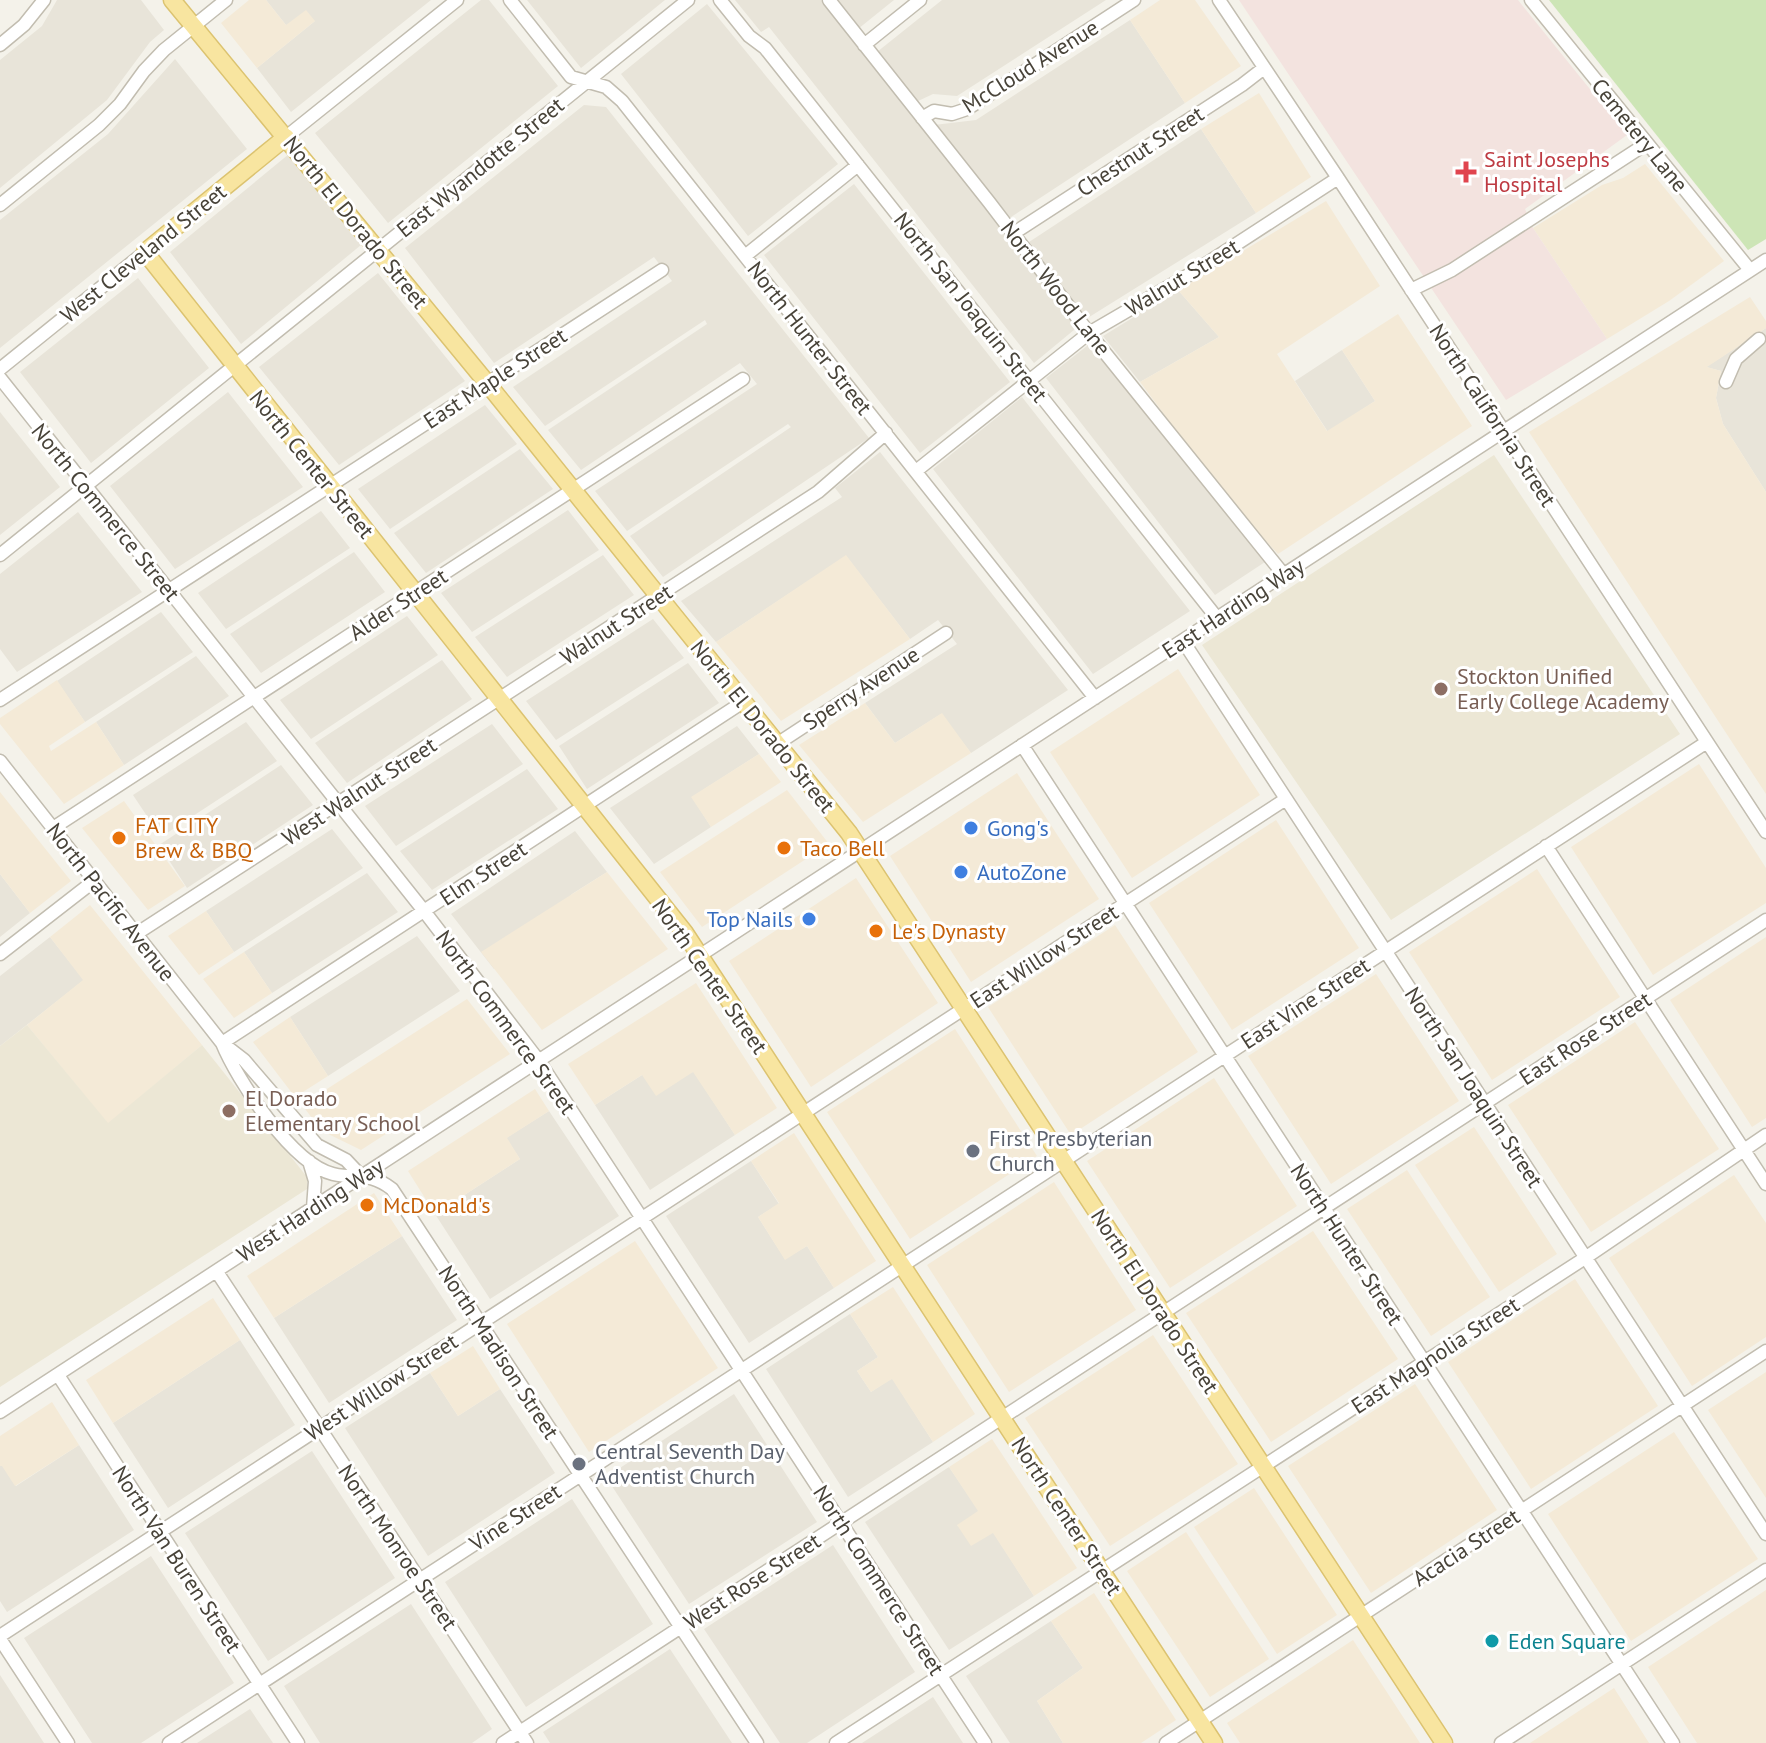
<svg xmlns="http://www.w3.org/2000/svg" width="1766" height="1743" font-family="'PT Sans',sans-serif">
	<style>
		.residential { fill: #e8e4d9 }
		.commercial { fill: #f4ead7 }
		.education { fill: #ece7d5 }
		.medical { fill: #f3e3df }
		.green { fill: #cde5b6 }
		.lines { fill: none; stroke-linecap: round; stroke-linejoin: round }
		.minor-casing { stroke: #c2bdb0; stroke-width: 15 }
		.major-casing { stroke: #dcc370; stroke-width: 19 }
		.minor { stroke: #fff; stroke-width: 12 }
		.major { stroke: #f8e5a0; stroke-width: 16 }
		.health-dot { fill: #e0444e; stroke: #fff; stroke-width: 3 }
		.education-dot { fill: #8d6e63; stroke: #fff; stroke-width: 3 }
		.shop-dot { fill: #3f7fe0; stroke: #fff; stroke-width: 3 }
		.food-dot { fill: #e8710a; stroke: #fff; stroke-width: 3 }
		.worship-dot { fill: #6b7280; stroke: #fff; stroke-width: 3 }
		.culture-dot { fill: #0f9aa8; stroke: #fff; stroke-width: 3 }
		.labels { text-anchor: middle; stroke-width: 6; stroke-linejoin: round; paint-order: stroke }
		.street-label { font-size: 22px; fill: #484339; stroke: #fff }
		.health-label { font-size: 22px; fill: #be3a42; stroke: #fff; text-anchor: start }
		.education-label { font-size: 22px; fill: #785e54; stroke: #fff; text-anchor: start }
		.food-label { font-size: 22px; fill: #c56008; stroke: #fff; text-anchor: start }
		.shop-label { font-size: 22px; fill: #366cbe; stroke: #fff; text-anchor: start }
		.worship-label { font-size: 22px; fill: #5b616d; stroke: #fff; text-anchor: start }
		.culture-label { font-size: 22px; fill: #0d838f; stroke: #fff; text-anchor: start }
	</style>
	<rect width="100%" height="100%" fill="#f4f2ea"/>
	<!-- residential -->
	<path class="residential" d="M57 0H141L164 30 150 42 107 100 0 188V60L42 26Z
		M266 0H431L291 112 257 68 315 21 286 25Z
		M481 0H489L558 86 388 223 315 133Z
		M527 0H665L581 68Z
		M735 0H821L1080 325 1034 363 769 27 761 32Z
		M835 0H894L858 29Z
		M942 0H1106L957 96 933 94 916 102 877 52Z
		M707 4 838 164 748 236 621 74Z
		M1130 20 1185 103 1008 219 934 125 976 120Z
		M175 59 247 149 0 348V220L108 134Z
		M584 105 606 107 869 438 663 577 630 536 791 427 788 424 627 531 595 491 757 384 740 363 581 470 548 430 707 324 705 320 545 426 513 387 672 281 654 257 494 363 405 248Z
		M1201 129 1256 213 1086 319 1026 244Z
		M289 154 361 245 241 344 170 252Z
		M854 184 1010 382 920 453 764 255Z
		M378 273 465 381 339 465 259 367Z
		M138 278 209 368 91 463 20 372Z
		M1178 290 1219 337 1140 382 1103 336Z
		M1766 328V492L1723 424 1716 398 1721 371 1706 367Z
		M1092 342 1265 562 1215 595 1046 378Z
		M1342 350 1375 401 1328 432 1295 381Z
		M228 392 303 487 175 569 110 486Z
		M1022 397 1190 611 1093 674 933 469Z
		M485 405 517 444 390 529 358 489Z
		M0 412 60 487 0 535Z
		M520 449 553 489 426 573 394 533Z
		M880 452 1068 690 971 753 941 714 895 743 865 703 957 644 938 620 910 639 846 556 716 642 681 601 842 497 835 488Z
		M568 510 599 550 472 632 441 593Z
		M321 511 350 548 226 629 198 593Z
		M78 512 142 592 17 672 0 649V574Z
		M354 552 385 592 261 673 230 634Z
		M603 555 634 595 507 677 475 637Z
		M161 612 193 652 85 722 57 681Z
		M407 616 438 655 311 739 280 700Z
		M653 619 684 658 556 740 526 701Z
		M196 656 229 696 124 765 96 722Z
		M442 660 472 699 347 783 315 743Z
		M688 663 719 703 587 789 559 746Z
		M246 722 277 761 167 833 157 831 133 795Z
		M492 724 523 764 396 846 365 806Z
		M737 726 759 754 692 797 711 827 654 864 610 808Z
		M281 765 313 805 187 888 159 845Z
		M527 769 558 809 432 890 400 851Z
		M332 829 363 868 234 952 206 911Z
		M575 831 607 872 572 894 534 943 494 969 451 914Z
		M367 873 398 912 272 993 244 952Z
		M0 874 30 913 0 937Z
		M417 936 460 991 328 1076 290 1017Z
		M50 937 84 980 0 1046V976Z
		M694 1072 735 1135 650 1190 595 1105 642 1075Z
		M549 1111 619 1216 490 1299 435 1214 520 1159 506 1138Z
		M751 1161 779 1204 758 1217 785 1259 807 1246 834 1288 749 1343 666 1216Z
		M402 1236 457 1320 329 1403 274 1318Z
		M850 1314 878 1357 857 1371 871 1392 892 1378 933 1442 848 1497 766 1369Z
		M240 1340 295 1425 168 1508 113 1423Z
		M430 1373 458 1416 500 1389 555 1473 428 1556 345 1428Z
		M734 1394 817 1522 689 1604 606 1477Z
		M79 1445 134 1530 7 1612 0 1601V1466L2 1465 16 1486Z
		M312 1451 395 1578 268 1661 185 1533Z
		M949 1467 979 1511 957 1526 993 1532 1034 1596 949 1650 865 1522Z
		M572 1499 653 1624 526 1707 445 1582Z
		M833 1545 915 1672 807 1743H780L704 1629Z
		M151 1556 234 1683 141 1743H92L24 1638Z
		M411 1604 492 1729 472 1743H320L284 1686Z
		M1051 1621 1083 1668 1037 1701 1063 1743H1010L966 1676Z
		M670 1649 732 1743H550L543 1732Z
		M0 1675 44 1743H0Z
		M933 1697 963 1743H862Z
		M250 1709 273 1743H197Z"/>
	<!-- commercial -->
	<path class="commercial" d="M249 0H266L286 25 306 10 315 21 257 68 221 23Z
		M1160 0H1195L1241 66 1185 103 1130 20Z
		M1259 93 1311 177 1256 213 1201 129Z
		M1645 164 1724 261 1669 301 1607 339 1533 228 1602 185 1623 178Z
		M1326 201 1380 286 1277 354 1327 431 1375 401 1342 350 1398 314 1472 426 1278 554 1231 504 1140 382 1219 337 1178 290Z
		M1750 297 1766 321V328L1707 367 1721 371 1716 398 1723 424 1766 492V794L1529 432Z
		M846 555 910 639 781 721 716 642Z
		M1178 669 1260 795 1132 878 1050 752Z
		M57 680 85 722 49 746 51 751 96 722 124 765 64 804 0 724V718Z
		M865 703 895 743 942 713 971 753 863 822 799 745Z
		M759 754 781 782 711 827 691 797Z
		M1699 764 1766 868V903L1653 975 1571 847Z
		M1017 773 1099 899 971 982 890 856Z
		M787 790 829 844 702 927 660 872Z
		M0 792 71 881 30 913 0 874Z
		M124 801 185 886 148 910 82 828Z
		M1276 820 1359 948 1232 1030 1149 903Z
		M1537 869 1620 997 1492 1080 1409 952Z
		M607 872 668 949 542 1030 481 952Z
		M856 878 938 1003 811 1087 729 961Z
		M90 905 202 1045 108 1124 27 1025 83 980 50 937Z
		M206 911 234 952 199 975 168 936Z
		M1115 925 1198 1052 1071 1135 988 1007Z
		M1766 937V1118L1752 1127 1670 1000Z
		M244 952 272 993 234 1018 203 979Z
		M1376 974 1459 1101 1331 1184 1248 1056Z
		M696 983 777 1108 735 1135 693 1072 656 1096 642 1075 595 1105 568 1064Z
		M467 999 510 1054 361 1150 322 1131 302 1105Z
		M290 1017 328 1076 295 1097 253 1042Z
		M1635 1022 1719 1149 1591 1232 1508 1105Z
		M955 1029 1037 1156 910 1239 827 1112Z
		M1214 1078 1297 1206 1170 1288 1087 1161Z
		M535 1089 549 1111 507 1138 520 1159 435 1214 408 1171Z
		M1474 1127 1557 1254 1499 1292 1415 1165Z
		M794 1133 876 1261 834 1288 807 1246 785 1260 758 1217 779 1203 751 1161Z
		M1407 1170 1490 1297 1431 1336 1347 1209Z
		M1734 1175 1766 1223V1337L1692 1386 1609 1258Z
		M1054 1182 1136 1310 1009 1392 927 1265Z
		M374 1193 402 1236 274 1318 247 1276Z
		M1313 1231 1398 1359 1271 1442 1186 1313Z
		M635 1241 718 1368 589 1452 507 1324Z
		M1575 1279 1658 1406 1531 1489 1448 1362Z
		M893 1287 975 1414 933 1442 892 1379 871 1392 857 1371 878 1357 850 1314Z
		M213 1298 240 1340 113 1423 86 1380Z
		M1153 1335 1238 1464 1110 1546 1025 1418Z
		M473 1346 500 1389 458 1416 430 1373Z
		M1766 1372V1498L1708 1410Z
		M1415 1384 1497 1510 1371 1593 1288 1466Z
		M52 1402 79 1445 15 1486 2 1466H0V1436Z
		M1674 1432 1758 1559 1631 1641 1548 1514Z
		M992 1439 1077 1568 1034 1596 993 1533 971 1546 957 1525 978 1511 949 1467Z
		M1254 1488 1337 1615 1277 1654 1194 1527Z
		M1186 1532 1269 1659 1210 1697 1127 1571Z
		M1766 1590V1743H1697L1648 1667Z
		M1094 1593 1176 1720 1141 1743H1063L1037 1701 1083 1668 1051 1621Z
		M1353 1640 1420 1743H1240L1227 1723Z
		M1614 1688 1649 1743H1530Z"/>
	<!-- education -->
	<path class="education" d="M1494 455 1680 734 1391 920 1202 645Z
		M27 1025 108 1123 202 1045 307 1177V1189L0 1387V1046Z"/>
	<!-- medical -->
	<path class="medical" d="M1239 0H1518L1627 135 1525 209 1533 228 1607 339 1506 400Z"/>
	<!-- green -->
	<path class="green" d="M1549 0H1766V239L1748 250Z"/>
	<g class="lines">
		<!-- minor casing -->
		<g class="minor-casing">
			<path id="minor" d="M510 0 571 77 606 87 622 101 1095 698
				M720 0 749 36 765 48 1217 618
				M829 0 989 202 1089 333 1284 575
				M1219 0 1338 178 1766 832
				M1531 0 1750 270
				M0 45 24 25 44 0
				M864 45 920 0
				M922 118 934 111 952 114 967 109 1134 0
				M286 137 457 0
				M0 205 99 125 120 104 144 71 164 50 226 0
				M1014 233 1242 85 1264 68
				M745 256 858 165
				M1411 290 1452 270 1646 144
				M0 369 145 252
				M0 378 424 911 539 1061 985 1743
				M1726 382 1736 359 1759 339
				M916 471 1089 333 1192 273 1338 178
				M0 555 688 0
				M1183 641 1766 1534
				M0 700 662 270
				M777 744 946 633
				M1022 745 1673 1743
				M0 761 222 1043 244 1060 317 1145 346 1160 361 1176
				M53 828 743 379
				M1546 846 1766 1184
				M136 934 818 492 886 433
				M0 954 94 881
				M222 1043C237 1080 292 1164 333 1174 358 1180 368 1171 392 1189L757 1743
				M222 1043 743 702
				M309 1161 315 1181 313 1208
				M217 1272 527 1743
				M58 1375 298 1743
				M0 1412 1766 260
				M0 1636 1286 799
				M0 1639 68 1743
				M169 1743 1707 742
				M503 1743 1766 920
				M836 1743 1585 1258 1766 1135
				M1166 1743 1766 1351
				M1501 1743 1766 1570"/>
		</g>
		<!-- major casing -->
		<g class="major-casing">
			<path id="major" d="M172 0 487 383 849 833 1444 1743
				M286 137 145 252 685 933 1214 1743"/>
		</g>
		<!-- minor -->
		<use href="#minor" class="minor"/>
		<!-- major -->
		<use href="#major" class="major"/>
	</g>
	<!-- markers -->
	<path class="health-dot" d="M1462 160h8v8h8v8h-8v8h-8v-8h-8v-8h8z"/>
	<g class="education-dot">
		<circle cx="1441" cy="689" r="8"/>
		<circle cx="229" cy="1111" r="8"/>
	</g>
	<g class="shop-dot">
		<circle cx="971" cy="828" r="8"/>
		<circle cx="961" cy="872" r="8"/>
		<circle cx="809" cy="919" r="8"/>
	</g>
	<g class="food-dot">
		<circle cx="119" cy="838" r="8"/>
		<circle cx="784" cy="848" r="8"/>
		<circle cx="876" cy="931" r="8"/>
		<circle cx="367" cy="1205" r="8"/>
	</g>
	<g class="worship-dot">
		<circle cx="973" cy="1151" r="8"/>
		<circle cx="579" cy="1464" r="8"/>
	</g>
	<circle class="culture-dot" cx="1492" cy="1641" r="8"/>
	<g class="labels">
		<!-- street labels -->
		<g class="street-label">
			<text transform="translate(1030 66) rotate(-32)" y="8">McCloud Avenue</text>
			<text transform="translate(1640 135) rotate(51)" y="8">Cemetery Lane</text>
			<text transform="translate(1140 151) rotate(-33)" y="8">Chestnut Street</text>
			<text transform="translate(480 167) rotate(-39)" y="8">East Wyandotte Street</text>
			<text transform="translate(356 222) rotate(51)" y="8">North El Dorado Street</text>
			<text transform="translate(143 253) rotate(-39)" y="8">West Cleveland Street</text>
			<text transform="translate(1182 277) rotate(-31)" y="8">Walnut Street</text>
			<text transform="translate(1056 288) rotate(52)" y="8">North Wood Lane</text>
			<text transform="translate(971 307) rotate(52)" y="8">North San Joaquin Street</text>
			<text transform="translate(810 338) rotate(52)" y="8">North Hunter Street</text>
			<text transform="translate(495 378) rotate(-33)" y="8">East Maple Street</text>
			<text transform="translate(1493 415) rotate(57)" y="8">North California Street</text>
			<text transform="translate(312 464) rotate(51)" y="8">North Center Street</text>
			<text transform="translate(106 512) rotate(51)" y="8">North Commerce Street</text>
			<text transform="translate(398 604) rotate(-33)" y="8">Alder Street</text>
			<text transform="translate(1233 608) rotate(-33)" y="8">East Harding Way</text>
			<text transform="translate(616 624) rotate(-33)" y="8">Walnut Street</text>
			<text transform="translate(861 688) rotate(-33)" y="8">Sperry Avenue</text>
			<text transform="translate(763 726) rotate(51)" y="8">North El Dorado Street</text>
			<text transform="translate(359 791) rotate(-33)" y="8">West Walnut Street</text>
			<text transform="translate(483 873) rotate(-33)" y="8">Elm Street</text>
			<text transform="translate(111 902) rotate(52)" y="8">North Pacific Avenue</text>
			<text transform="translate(1044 956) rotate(-33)" y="8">East Willow Street</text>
			<text transform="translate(710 976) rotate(55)" y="8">North Center Street</text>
			<text transform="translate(1305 1003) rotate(-33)" y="8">East Vine Street</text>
			<text transform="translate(506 1022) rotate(54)" y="8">North Commerce Street</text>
			<text transform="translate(1585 1038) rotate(-33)" y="8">East Rose Street</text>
			<text transform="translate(1474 1087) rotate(57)" y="8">North San Joaquin Street</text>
			<text transform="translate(310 1210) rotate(-33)" y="8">West Harding Way</text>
			<text transform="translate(1347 1244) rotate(57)" y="8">North Hunter Street</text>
			<text transform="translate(1155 1301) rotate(57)" y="8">North El Dorado Street</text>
			<text transform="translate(499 1352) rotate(57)" y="8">North Madison Street</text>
			<text transform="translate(1435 1355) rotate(-33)" y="8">East Magnolia Street</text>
			<text transform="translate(381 1387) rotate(-33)" y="8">West Willow Street</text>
			<text transform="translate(1067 1516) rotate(57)" y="8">North Center Street</text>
			<text transform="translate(515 1517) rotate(-33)" y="8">Vine Street</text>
			<text transform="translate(398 1547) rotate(56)" y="8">North Monroe Street</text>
			<text transform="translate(1466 1547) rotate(-33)" y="8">Acacia Street</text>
			<text transform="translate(177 1559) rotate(57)" y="8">North Van Buren Street</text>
			<text transform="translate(879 1580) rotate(57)" y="8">North Commerce Street</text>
			<text transform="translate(752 1581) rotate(-33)" y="8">West Rose Street</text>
		</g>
		<!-- health labels -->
		<g class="health-label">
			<text x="1484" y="167">Saint Josephs<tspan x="1484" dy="25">Hospital</tspan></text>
		</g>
		<!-- education labels -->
		<g class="education-label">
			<text x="1457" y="684">Stockton Unified<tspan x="1457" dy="25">Early College Academy</tspan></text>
			<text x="245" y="1106">El Dorado<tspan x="245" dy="25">Elementary School</tspan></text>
		</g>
		<!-- food labels -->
		<g class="food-label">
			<text x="135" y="833">FAT CITY<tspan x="135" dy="25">Brew &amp; BBQ</tspan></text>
			<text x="800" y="856">Taco Bell</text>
			<text x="892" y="939">Le's Dynasty</text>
			<text x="383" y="1213">McDonald's</text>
		</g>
		<!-- shop labels -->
		<g class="shop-label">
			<text x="987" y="836">Gong's</text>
			<text x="977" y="880">AutoZone</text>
			<text x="793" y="927" text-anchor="end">Top Nails</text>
		</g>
		<!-- worship labels -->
		<g class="worship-label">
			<text x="989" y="1146">First Presbyterian<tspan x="989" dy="25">Church</tspan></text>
			<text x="595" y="1459">Central Seventh Day<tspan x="595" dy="25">Adventist Church</tspan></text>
		</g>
		<!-- culture labels -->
		<g class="culture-label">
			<text x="1508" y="1649">Eden Square</text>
		</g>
	</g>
</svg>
